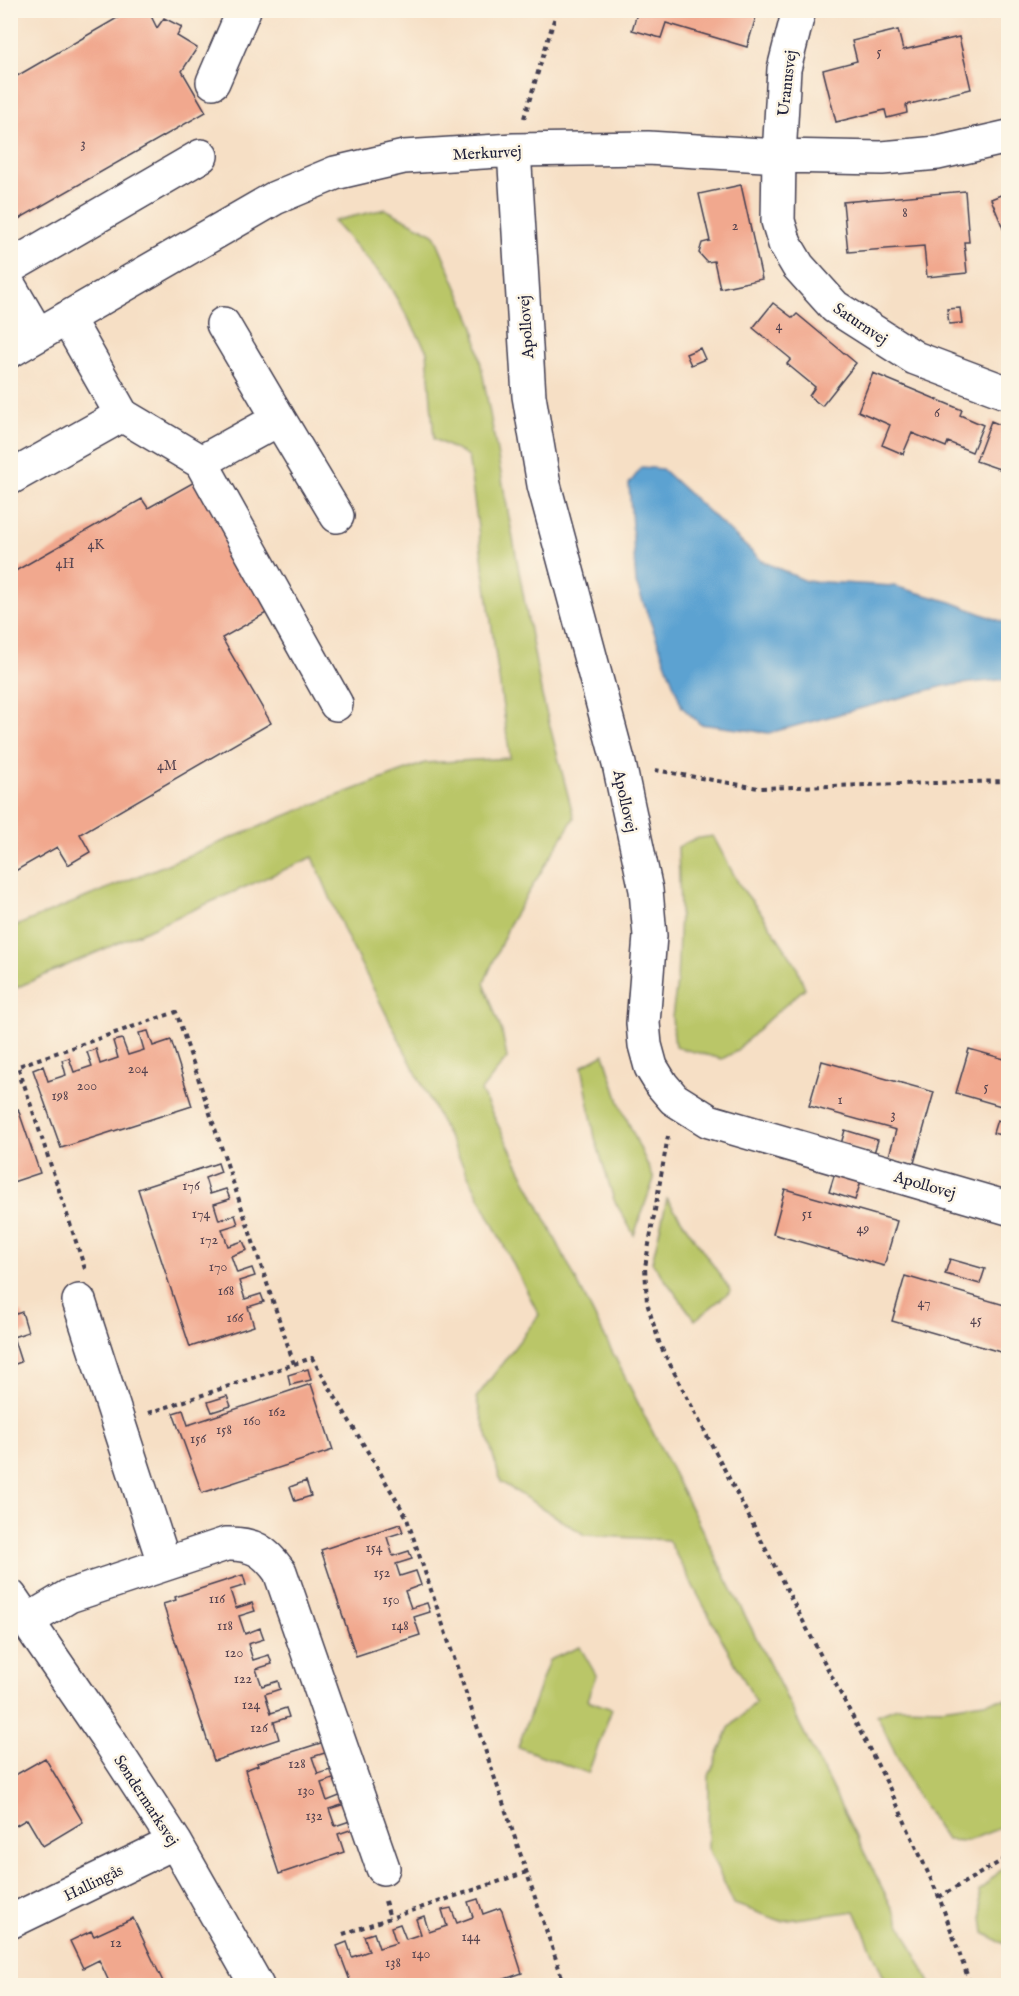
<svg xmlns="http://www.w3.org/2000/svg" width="1019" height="1996" font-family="'IM FELL English',serif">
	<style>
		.green { fill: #bac668; stroke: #6e7452; stroke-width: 1.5 }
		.water { fill: #5ba2d1; stroke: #3e6286; stroke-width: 1.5 }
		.building { fill: #f1a88e }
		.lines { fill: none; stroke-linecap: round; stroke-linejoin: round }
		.minor-casing { stroke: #423e50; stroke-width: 36 }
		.path { stroke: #423e50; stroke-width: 4; stroke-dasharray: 4.5 4.5; stroke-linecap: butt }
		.minor { stroke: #fff; stroke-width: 33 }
		.labels { text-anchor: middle; stroke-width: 5; stroke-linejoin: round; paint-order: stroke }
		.number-label { font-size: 14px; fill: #564450 }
		.street-label { font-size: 16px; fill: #22223b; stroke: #fcf5e5 }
	</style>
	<rect width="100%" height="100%" fill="#fcf5e5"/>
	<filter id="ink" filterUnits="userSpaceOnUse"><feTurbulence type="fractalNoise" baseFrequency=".0167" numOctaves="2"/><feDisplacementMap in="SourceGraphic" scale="12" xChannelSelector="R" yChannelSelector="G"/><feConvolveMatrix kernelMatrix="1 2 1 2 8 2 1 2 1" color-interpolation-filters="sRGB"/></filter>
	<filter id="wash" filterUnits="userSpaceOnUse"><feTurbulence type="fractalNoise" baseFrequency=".008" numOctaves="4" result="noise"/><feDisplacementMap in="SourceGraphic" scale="24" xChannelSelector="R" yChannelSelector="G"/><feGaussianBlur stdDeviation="1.35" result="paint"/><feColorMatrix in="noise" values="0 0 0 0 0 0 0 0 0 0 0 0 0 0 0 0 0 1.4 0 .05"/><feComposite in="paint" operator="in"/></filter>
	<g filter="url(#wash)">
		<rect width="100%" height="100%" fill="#f6dfc5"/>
		<!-- green -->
		<path class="green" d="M385 209 434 234 474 327 542 696 574 818 511 921 484 983 502 1032 507 1058 481 1091 931 1985H887L855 1911 781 1921 734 1904 708 1848 709 1776 729 1728 756 1702 668 1540 585 1535 501 1482 476 1398 539 1315 346 935 313 857 11 990V928L302 809 425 763 510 758 468 456 434 439 427 351 386 280 333 221Z
			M713 836 740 886 762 914 796 965 805 988 769 1019 735 1052 722 1059 675 1047 672 1017 677 982 680 912 678 847 694 839Z
			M604 1054 619 1102 654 1179 634 1235 614 1200 595 1138 582 1066Z
			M667 1199 731 1291 695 1320 652 1262Z
			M580 1647 596 1675 587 1700 612 1709 588 1773 518 1747 549 1660Z
			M1005 1699 1008 1705V1825L967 1841 946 1840 912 1788 877 1715 897 1707 942 1708Z
			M1006 1865H1008V1946L984 1933 979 1891Z"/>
		<!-- water -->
		<path class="water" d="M642 467 662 469 762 561 806 581 894 586 951 602 1008 624V679L944 686 769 733 700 724 682 707 636 583 629 484Z"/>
		<g id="blocks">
			<!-- building -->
			<path class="building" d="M131 10H148L157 28 164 18 182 27 177 36 197 48 182 71 206 112 10 224V80Z
				M638 10H758L747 47 666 23 661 38 632 30Z
				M898 30 903 50 959 37 971 89 906 105 907 113 887 118 885 110 836 122 823 70 857 61 852 41Z
				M741 185 762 279 720 288 714 261 707 262 699 253 702 243 710 241 699 194Z
				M965 191 969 242H964L967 273 927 277 924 246 848 252 843 202Z
				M1008 192V237L1007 238 991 199Z
				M773 303 793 318 797 314 856 363 822 406 809 396 815 387 787 364 791 359 753 328Z
				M960 308 962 323 949 324 947 309Z
				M700 348 705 359 691 365 686 354Z
				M873 373 962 410 960 415 983 425 972 452 948 442 946 447 912 433 903 454 882 445 890 425 858 411Z
				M991 421 1008 428V472L976 461Z
				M196 481 270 611 222 638 271 723 80 834 90 852 68 865 57 847 10 874V574L142 499 148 508Z
				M148 1031 153 1046 171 1040 192 1106 61 1148 33 1070 43 1066 48 1081 66 1075 62 1060 69 1058 74 1072 92 1066 87 1052 96 1049 100 1064 118 1058 113 1041 122 1039 128 1055 144 1050 139 1033Z
				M969 1049 1008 1060V1108L956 1093Z
				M822 1061 934 1092 914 1163 889 1156 896 1130 809 1106Z
				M18 1109 40 1173 10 1183V1111Z
				M997 1120 1008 1123V1137L993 1133Z
				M845 1130 878 1140 874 1153 841 1144Z
				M218 1163 221 1172 205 1178 210 1194 226 1189 230 1199 214 1204 219 1220 235 1215 238 1224 222 1229 228 1246 243 1241 247 1250 231 1256 237 1273 252 1268 255 1276 239 1281 245 1299 261 1294 264 1302 248 1307 254 1326 190 1347 138 1189Z
				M835 1173 861 1181 855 1200 829 1192Z
				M785 1189 897 1221 884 1266 773 1234Z
				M950 1259 985 1269 980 1284 945 1274Z
				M905 1276 1008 1306V1335L1004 1353 892 1321Z
				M22 1312 28 1332 13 1337 21 1362 10 1366V1316Z
				M308 1369 311 1380 290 1385 288 1375Z
				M311 1384 333 1450 202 1493 173 1413 183 1410 188 1425Z
				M227 1396 231 1406 212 1412 208 1402Z
				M306 1481 311 1496 295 1501 290 1487Z
				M400 1524 403 1532 387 1537 393 1556 409 1551 412 1559 396 1564 400 1576 416 1571 421 1585 405 1591 411 1608 427 1603 430 1612 414 1617 420 1635 356 1656 321 1550Z
				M243 1575 246 1585 230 1590 236 1608 252 1603 255 1611 239 1616 245 1634 260 1628 264 1639 248 1644 253 1660 269 1655 272 1664 256 1669 262 1686 278 1681 280 1689 265 1694 271 1713 286 1708 289 1717 274 1722 279 1739 214 1761 163 1604 176 1600 175 1597Z
				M324 1742 328 1752 312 1757 318 1774 333 1769 336 1778 321 1783 327 1801 342 1795 345 1804 329 1809 335 1826 350 1821 353 1829 338 1834 344 1852 279 1874 245 1770 258 1765 257 1763Z
				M45 1758 83 1822 43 1846 27 1819 10 1829V1778Z
				M478 1899 483 1914 500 1908 502 1911 522 1973 484 1986H352L337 1946 347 1942 352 1957 369 1951 364 1936 374 1933 379 1948 396 1943 391 1927 400 1924 406 1939 421 1934 416 1919 424 1916 429 1932 447 1926 442 1910 451 1908 457 1923 473 1917 468 1902Z
				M133 1918 165 1986H111L99 1960 83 1968 70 1941 91 1931 94 1936Z"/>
		</g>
	</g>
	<g filter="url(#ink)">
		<use href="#blocks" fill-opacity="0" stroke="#423e50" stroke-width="1.5"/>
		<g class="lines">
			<!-- minor casing -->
			<g class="minor-casing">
				<path id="minor" d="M799 10 784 69 779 156 778 221 785 244 798 266 835 307 915 358 1008 393
					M213 82 244 10
					M514 150 529 396 544 485 619 764 646 890 650 936 643 1023 645 1045 651 1067 662 1085 674 1099 709 1121 1008 1208
					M10 267 201 156
					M10 287 38 335
					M10 351 275 198 335 173 404 157 514 150 648 148 779 156 882 158 938 153 1008 137
					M122 415 201 462 336 704
					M279 419 337 516
					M201 462 279 419 223 324
					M10 478 122 415 67 318
					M79 1301 164 1563
					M10 1596 110 1742 175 1842 257 1986
					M27 1621 69 1596 226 1544C253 1543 265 1551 280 1572L383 1868
					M10 1922 175 1842"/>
			</g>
			<!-- path -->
			<path class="path" d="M524 118 557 10
				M655 770 758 788 1008 781
				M10 1084 22 1080
				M668 1136 645 1267 647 1303 660 1345 889 1787 939 1897 971 1986
				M85 1269 18 1066 176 1012 294 1364
				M149 1413 312 1358 406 1516 565 1986
				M939 1897 1008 1857
				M385 1901 390 1918
				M343 1934 527 1872"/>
			<!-- minor -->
			<use href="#minor" class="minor"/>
		</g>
	</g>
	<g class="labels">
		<!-- number labels -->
		<g class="number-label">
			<text x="879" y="56">5</text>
			<text x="83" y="148">3</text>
			<text x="905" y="217">8</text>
			<text x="735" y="230">2</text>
			<text x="779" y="330">4</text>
			<text x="937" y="417">6</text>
			<text x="96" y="549">4K</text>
			<text x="65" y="568">4H</text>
			<text x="167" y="770">4M</text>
			<text x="138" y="1073">204</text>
			<text x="87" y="1090">200</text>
			<text x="986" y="1091">5</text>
			<text x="60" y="1100">198</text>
			<text x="840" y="1104">1</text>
			<text x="893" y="1119">3</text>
			<text x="191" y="1190">176</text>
			<text x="201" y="1218">174</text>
			<text x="807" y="1218">51</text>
			<text x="863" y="1233">49</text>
			<text x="209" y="1244">172</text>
			<text x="218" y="1271">170</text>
			<text x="226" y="1295">168</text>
			<text x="924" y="1307">47</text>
			<text x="235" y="1322">166</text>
			<text x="976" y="1324">45</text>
			<text x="277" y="1416">162</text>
			<text x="252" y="1425">160</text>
			<text x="224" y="1434">158</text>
			<text x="198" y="1443">156</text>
			<text x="374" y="1552">154</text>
			<text x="382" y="1577">152</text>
			<text x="217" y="1603">116</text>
			<text x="391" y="1604">150</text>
			<text x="225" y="1630">118</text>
			<text x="400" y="1630">148</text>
			<text x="234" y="1657">120</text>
			<text x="243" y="1683">122</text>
			<text x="251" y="1709">124</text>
			<text x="259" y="1732">126</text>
			<text x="297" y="1768">128</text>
			<text x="306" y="1795">130</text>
			<text x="314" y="1820">132</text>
			<text x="471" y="1941">144</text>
			<text x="116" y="1947">12</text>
			<text x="421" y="1958">140</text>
			<text x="393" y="1967">138</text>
		</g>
		<!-- street labels -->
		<g class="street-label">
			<text transform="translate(786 83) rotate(-83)" y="6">Uranusvej</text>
			<text transform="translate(487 152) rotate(-3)" y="6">Merkurvej</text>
			<text transform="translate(861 323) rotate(34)" y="6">Saturnvej</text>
			<text transform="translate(525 327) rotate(-94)" y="6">Apollovej</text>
			<text transform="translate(626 801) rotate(78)" y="6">Apollovej</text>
			<text transform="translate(925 1184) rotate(16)" y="6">Apollovej</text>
			<text transform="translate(147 1800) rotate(57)" y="6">Søndermarksvej</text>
			<text transform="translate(93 1882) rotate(-26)" y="6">Hallingås</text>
		</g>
	</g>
	<!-- margin -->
	<rect width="1019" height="1996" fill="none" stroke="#fcf5e5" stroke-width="36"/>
</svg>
